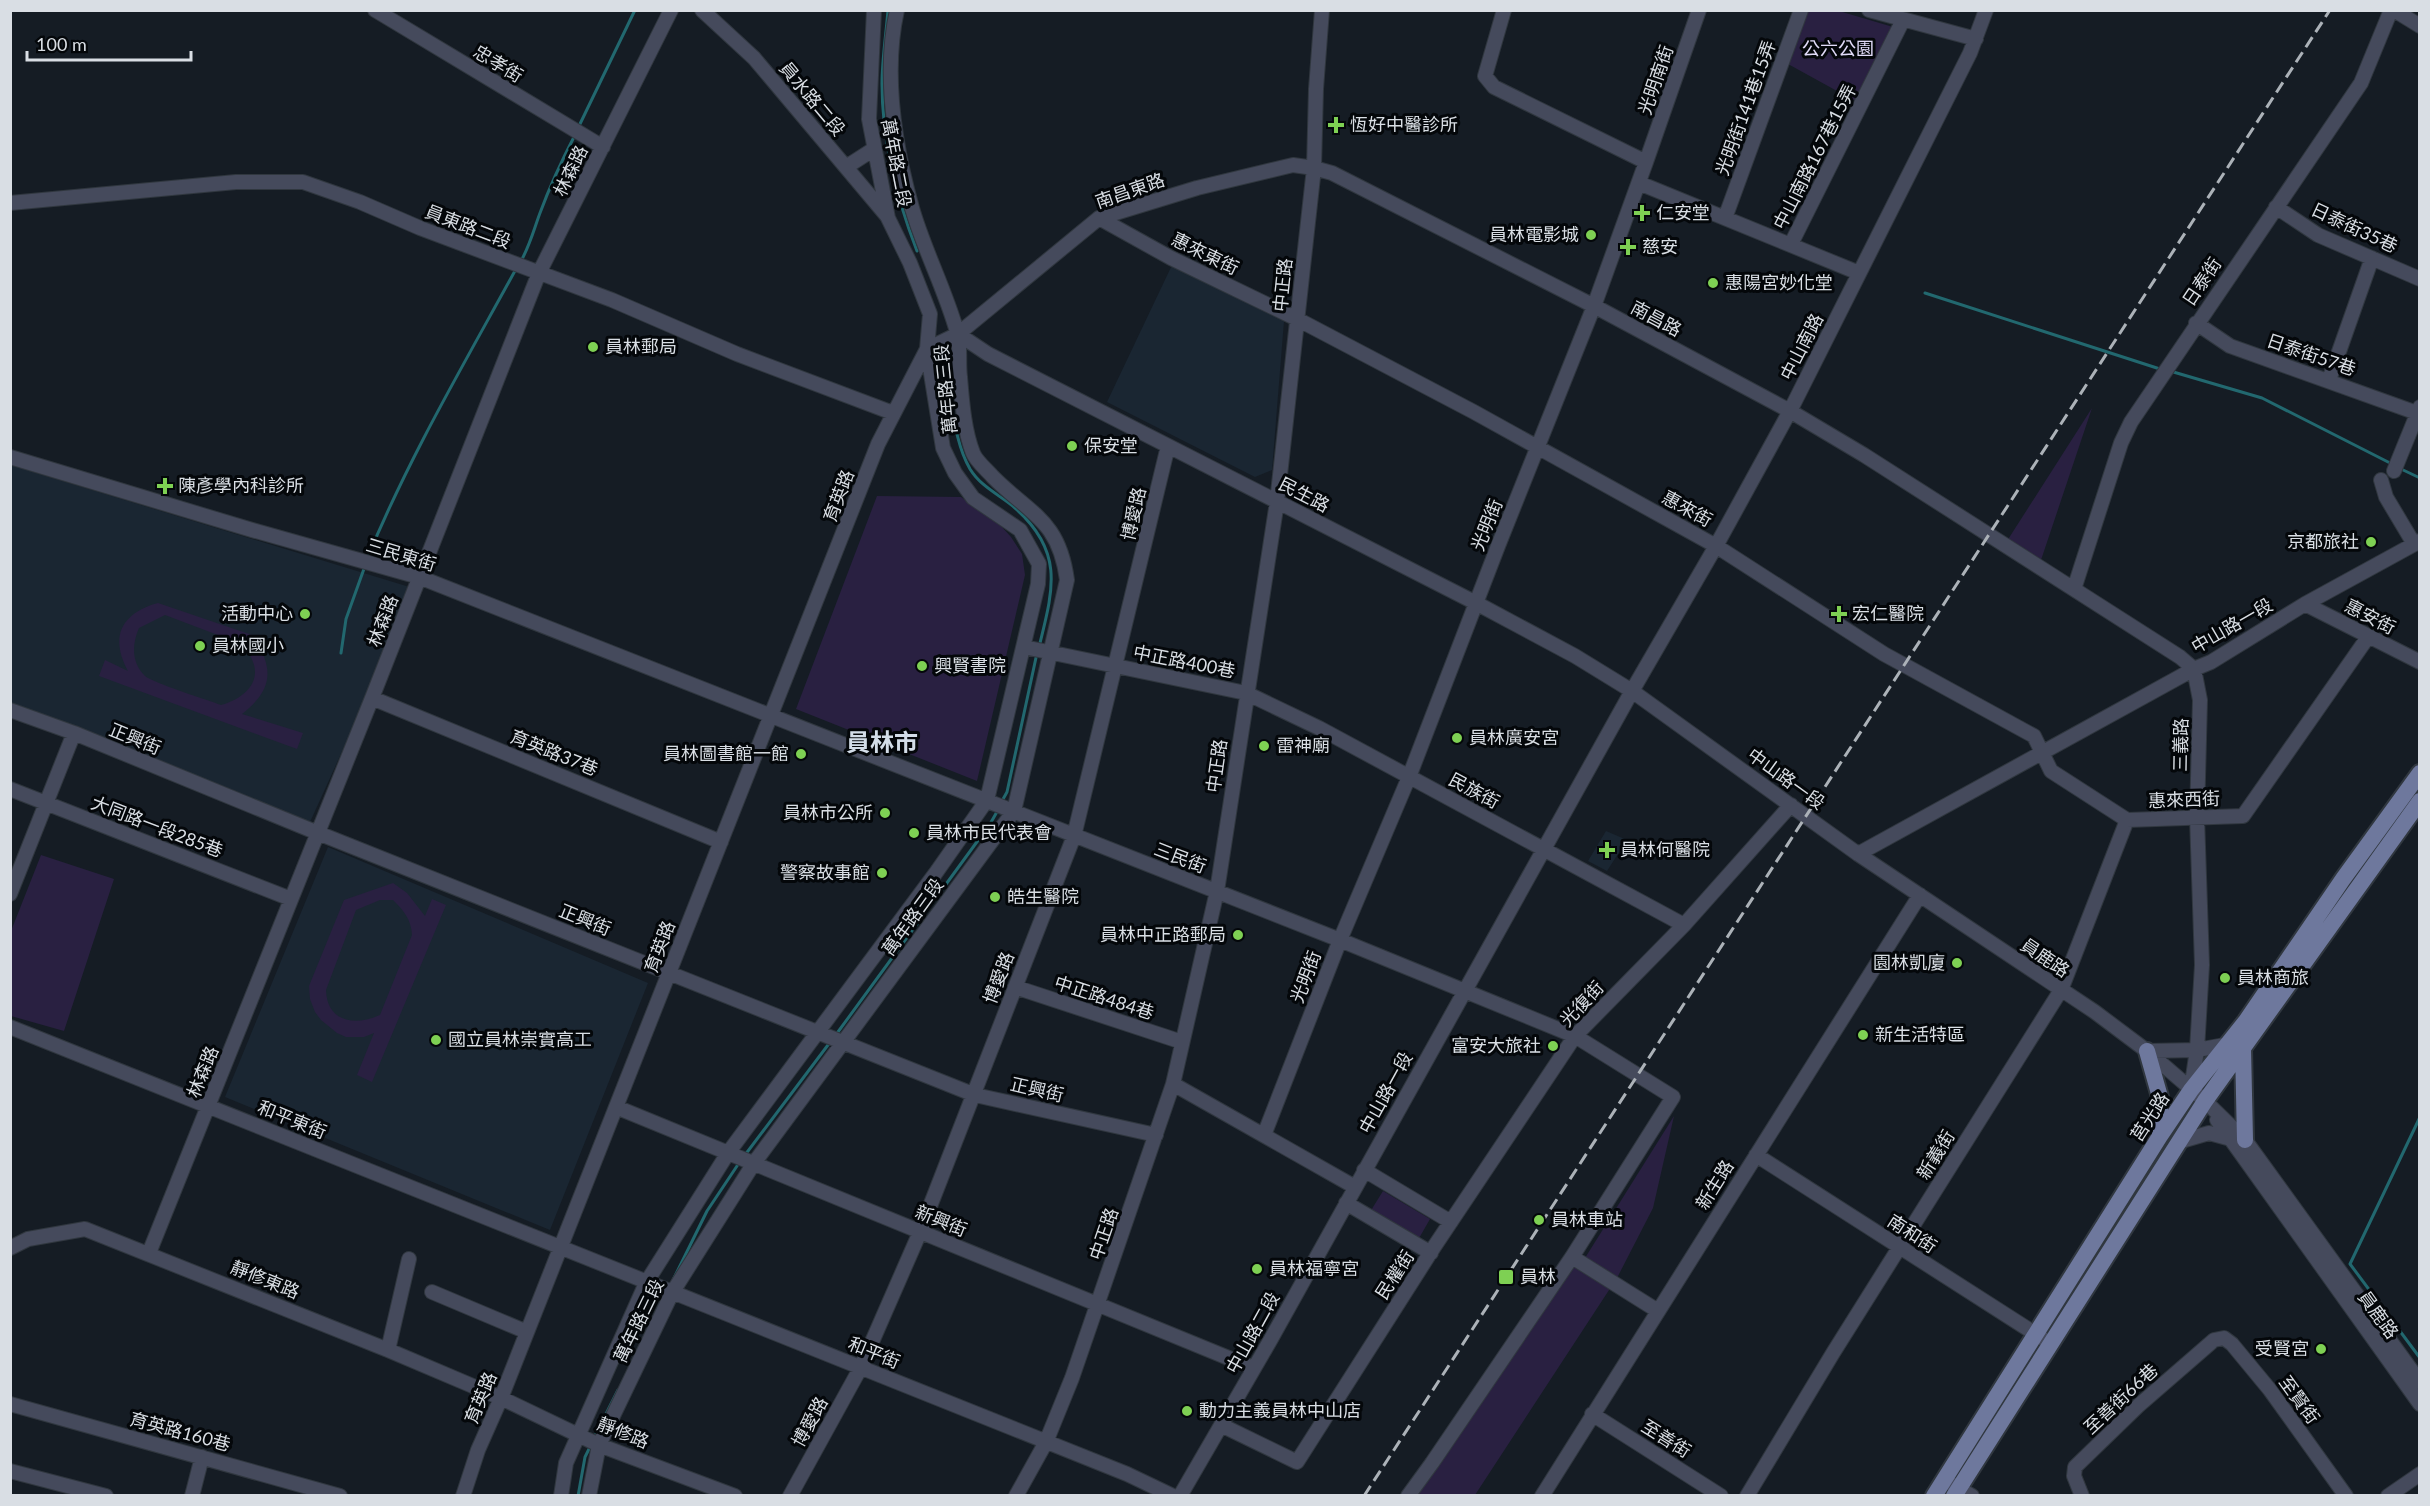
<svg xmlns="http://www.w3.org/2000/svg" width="2430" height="1506" font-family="Lato,'Noto Sans TC',sans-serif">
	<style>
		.built { fill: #1a2632 }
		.green { fill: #292041; fill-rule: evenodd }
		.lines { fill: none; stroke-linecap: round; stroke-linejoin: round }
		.stream { stroke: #22686f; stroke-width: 3 }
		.minor-casing { stroke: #30373f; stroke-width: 16 }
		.major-casing { stroke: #30373f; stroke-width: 20 }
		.minor { stroke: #454a5c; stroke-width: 14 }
		.major { stroke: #6e789d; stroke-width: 16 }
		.rail { stroke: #acb2b8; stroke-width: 3; stroke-dasharray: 12 6; stroke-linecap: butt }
		.poi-dot { fill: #7ed053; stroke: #04070a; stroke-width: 2 }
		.labels { text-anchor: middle; stroke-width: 6; stroke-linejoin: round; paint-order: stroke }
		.park-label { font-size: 18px; fill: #e1dbf8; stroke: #04070a }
		.street-label { font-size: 18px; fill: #d9dee4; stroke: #04070a }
		.poi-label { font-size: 18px; fill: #d9dee4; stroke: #04070a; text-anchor: start }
		.district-label { font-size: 24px; font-weight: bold; fill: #d3dde8; stroke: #04070a }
	</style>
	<rect width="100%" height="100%" fill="#151c24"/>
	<!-- built -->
	<path class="built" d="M1173 263 1284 321 1272 470 1255 477 1107 402Z
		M10 465 416 589 310 822 11 703Z
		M1606 831 1627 840 1607 871 1588 861Z
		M328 847 648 983 550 1230 225 1097Z"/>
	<!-- green -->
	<path class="green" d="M1807 11H1839L1893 27 1857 102 1788 64Z
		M2092 408 2040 563 2007 541Z
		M877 496 961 497 1001 526 1011 537 1022 554 1025 575 977 781 796 709Z
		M158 603 252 635C275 668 273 690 242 714L303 733 297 749 99 676 105 660 128 671C109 636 122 613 158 603ZM165 615 239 643C268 669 255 695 221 705 208 700 153 683 145 676 131 662 132 644 139 628Z
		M41 855 114 879 64 1031 11 1016V931Z
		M393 883 407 893 425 916 432 899 446 905 372 1082 357 1075 374 1033 364 1037H346L337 1033 321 1020 315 1012 310 999 309 986 344 900ZM380 900H393C404 911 411 919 412 935L380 1015C356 1026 327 1023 326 990L356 910Z
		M1674 1116 1653 1208 1617 1278 1585 1258Z
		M1383 1191 1430 1219 1418 1240 1370 1212Z
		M1581 1267 1611 1287 1475 1495 1416 1496 1441 1462 1572 1268Z"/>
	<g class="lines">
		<!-- stream -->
		<path class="stream" d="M888 10C886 35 882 60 882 84 882 140 897 199 917 251
			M579 126 635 10
			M521 261C530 245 534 229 540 213 550 186 562 160 575 135
			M1925 293 2160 369
			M2170 371 2262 398 2392 464
			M947 380C953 409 955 443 970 469 981 487 1000 495 1015 508 1065 552 1053 590 1039 647
			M2401 469 2420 478
			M367 559C408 459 464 364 516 269
			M341 653 346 619 365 566
			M1002 801 1007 792 1037 653
			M835 1036 990 824 998 810
			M2420 1117 2350 1264 2420 1358
			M745 1155 831 1041
			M673 1280 707 1211 739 1163
			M594 1438 618 1390
			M578 1496 585 1457 590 1447"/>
		<!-- minor casing -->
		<g class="minor-casing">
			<path id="minor" d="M375 10 603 147
				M702 10 754 58 887 216
				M1869 10 1976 39
				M2394 10 2420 26
				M1646 162 1699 10
				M846 167 874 149
				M1639 183 1859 273
				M10 203 236 182H303L360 202 420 228 612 300 737 354 893 413
				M2276 207 2318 235 2420 279
				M1099 218 1171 258 1297 319 1474 412 1716 546 1884 654 2034 736 2051 771 2127 820 2243 816 2368 637
				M1725 218 1801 10
				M1791 244 1903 20
				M2196 323 2230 346 2417 413
				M958 334 988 354 1476 603 1575 656 1632 691 1858 854 2095 1012 2147 1051 2205 1101 2245 1140 2420 1382
				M2329 380 2372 258
				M10 457 252 530 419 577 1340 940 1575 1036 1673 1097 1572 1257 1432 1463 1408 1496
				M2394 471 2420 407
				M2381 480 2386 497 2414 544
				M2074 589 2121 443 2131 422 2361 83 2391 10
				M2305 604 2420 662
				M1024 647 1246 693 1319 728 1684 925
				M372 698 721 842
				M10 710 74 733 318 833 975 1095 1156 1135
				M10 789 291 899
				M1858 854 2194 669 2211 662 2305 604 2420 541
				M10 894 74 733
				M1015 987 1182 1042
				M10 1027 1127 1474 1173 1496
				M2147 1051 2197 1050 2230 1044
				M1173 1084 1355 1187
				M616 1107 1253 1368
				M2217 1120 2420 1404
				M1264 1135 1340 940 1409 777 1498 546 1594 306 1646 162 1494 87 1485 76 1504 10
				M2178 1142 2209 1133 2231 1139
				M1756 1155 2042 1338
				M1364 1170 1451 1222
				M1346 1203 1431 1253
				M10 1248 28 1239 85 1229 388 1350 501 1398 599 1445 735 1496
				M149 1253 372 698 539 273 671 10
				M1572 1257 1658 1311
				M432 1292 527 1332
				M388 1350 409 1259
				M10 1404 340 1496
				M1592 1414 1721 1496
				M1221 1425 1297 1462 1434 1247 1575 1036 1684 925 1791 805
				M10 1471 106 1496
				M1950 1483 1972 1496
				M192 1496 202 1457
				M463 1496 478 1450 501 1398 878 444 927 349 958 334 1099 218 1197 188 1293 165 1314 168 1332 173 1594 306 1790 411 1864 455 2180 657 2194 669 2200 700 2197 817 2202 965 2197 1050 2191 1090
				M561 1496 566 1463 646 1283 728 1153 935 874 987 800 1038 584 1039 564 1020 530 973 498 955 473 943 448 927 349 930 314 910 263 888 218 869 119 874 10
				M589 1496 599 1445 672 1293 754 1163 1014 811 1067 580C1059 520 1031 515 993 477 987 470 976 461 973 453 964 430 962 401 960 377 958 362 961 346 957 332 945 289 924 250 912 208 895 147 883 73 897 10
				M790 1496 861 1367 920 1232 1074 836 1168 446
				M1016 1496 1046 1442 1072 1378 1173 1084 1217 891 1277 502 1314 168 1316 89 1322 10
				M1180 1496 1271 1339 1632 691 1716 546 1790 411 1970 53 1986 10
				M1542 1496 1920 895
				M1747 1496 1833 1353 2061 990 2127 820
				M2082 1496 2074 1476 2075 1467 2138 1406 2214 1340 2224 1338 2232 1344 2270 1390 2346 1496
				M2388 1496 2420 1474"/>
		</g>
		<!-- major casing -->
		<g class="major-casing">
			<path id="major" d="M2243 1048 2245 1140
				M2147 1051 2160 1097V1136
				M1934 1496 2160 1136 2191 1090 2246 1021 2343 879 2420 773
				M1954 1496 2205 1101 2420 801"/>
		</g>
		<!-- minor -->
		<use href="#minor" class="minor"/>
		<!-- major -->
		<use href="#major" class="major"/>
		<!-- rail -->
		<path class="rail" d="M1364 1496 2330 10"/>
	</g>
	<!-- markers -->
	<g class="poi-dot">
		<path d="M1333 116h6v6h6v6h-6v6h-6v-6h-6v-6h6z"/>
		<path d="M1639 204h6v6h6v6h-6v6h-6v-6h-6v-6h6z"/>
		<circle cx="1591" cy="235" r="6"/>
		<path d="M1625 238h6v6h6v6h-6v6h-6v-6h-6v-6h6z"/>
		<circle cx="1713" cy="283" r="6"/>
		<circle cx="593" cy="347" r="6"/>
		<circle cx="1072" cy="446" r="6"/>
		<path d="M162 477h6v6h6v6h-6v6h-6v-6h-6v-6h6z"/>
		<circle cx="2371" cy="542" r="6"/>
		<circle cx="305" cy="614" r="6"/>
		<path d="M1836 605h6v6h6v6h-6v6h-6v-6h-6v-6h6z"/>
		<circle cx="200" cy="646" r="6"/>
		<circle cx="922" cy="666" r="6"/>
		<circle cx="1457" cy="738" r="6"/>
		<circle cx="1264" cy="746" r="6"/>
		<circle cx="801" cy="754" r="6"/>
		<circle cx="885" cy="813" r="6"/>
		<circle cx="914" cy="833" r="6"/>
		<path d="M1604 841h6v6h6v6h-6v6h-6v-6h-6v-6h6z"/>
		<circle cx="882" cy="873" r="6"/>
		<circle cx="995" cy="897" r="6"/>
		<circle cx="1238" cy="935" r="6"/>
		<circle cx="1957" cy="963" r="6"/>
		<circle cx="2225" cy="978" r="6"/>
		<circle cx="1863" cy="1035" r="6"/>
		<circle cx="436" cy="1040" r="6"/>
		<circle cx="1553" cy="1046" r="6"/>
		<circle cx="1539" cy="1220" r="6"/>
		<circle cx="1257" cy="1269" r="6"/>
		<rect x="1498" y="1269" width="16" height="16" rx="3"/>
		<circle cx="2321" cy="1349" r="6"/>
		<circle cx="1187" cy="1411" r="6"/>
	</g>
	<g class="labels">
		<!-- park labels -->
		<g class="park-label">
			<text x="1838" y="55">公六公園</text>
		</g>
		<!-- street labels -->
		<g class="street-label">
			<text transform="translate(498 64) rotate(31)" y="6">忠孝街</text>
			<text transform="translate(1656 80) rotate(-71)" y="6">光明南街</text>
			<text transform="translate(812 99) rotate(50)" y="6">員水路二段</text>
			<text transform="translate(1746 108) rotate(-70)" y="6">光明街141巷15弄</text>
			<text transform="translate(1815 157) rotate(-63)" y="6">中山南路167巷15弄</text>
			<text transform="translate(896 163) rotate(79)" y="6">萬年路二段</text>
			<text transform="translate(571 171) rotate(-64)" y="6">林森路</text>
			<text transform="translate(1130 191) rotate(-19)" y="6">南昌東路</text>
			<text transform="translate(468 227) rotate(21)" y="6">員東路二段</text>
			<text transform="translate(2354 228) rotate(25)" y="6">日泰街35巷</text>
			<text transform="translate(1205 254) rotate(26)" y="6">惠來東街</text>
			<text transform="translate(2202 282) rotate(-56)" y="6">日泰街</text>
			<text transform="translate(1283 285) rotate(-84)" y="6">中正路</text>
			<text transform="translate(1656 319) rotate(28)" y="6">南昌路</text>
			<text transform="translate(1802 347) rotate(-63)" y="6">中山南路</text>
			<text transform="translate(2311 355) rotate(19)" y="6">日泰街57巷</text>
			<text transform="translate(946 389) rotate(-96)" y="6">萬年路三段</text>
			<text transform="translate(1304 495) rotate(27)" y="6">民生路</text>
			<text transform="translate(839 496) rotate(-69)" y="6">育英路</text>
			<text transform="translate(1687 509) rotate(29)" y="6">惠來街</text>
			<text transform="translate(1134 514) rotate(-77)" y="6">博愛路</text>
			<text transform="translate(1487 525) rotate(-68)" y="6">光明街</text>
			<text transform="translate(401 555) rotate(17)" y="6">三民東街</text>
			<text transform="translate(2370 617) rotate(27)" y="6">惠安街</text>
			<text transform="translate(383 621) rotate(-69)" y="6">林森路</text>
			<text transform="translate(2232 626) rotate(-30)" y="6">中山路一段</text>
			<text transform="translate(1184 662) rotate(11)" y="6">中正路400巷</text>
			<text transform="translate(135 739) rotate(22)" y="6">正興街</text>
			<text transform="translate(2181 745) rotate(-89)" y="6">三義路</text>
			<text transform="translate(554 753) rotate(22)" y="6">育英路37巷</text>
			<text transform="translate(1217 766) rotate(-82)" y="6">中正路</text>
			<text transform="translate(1786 779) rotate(36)" y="6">中山路一段</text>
			<text transform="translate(1474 791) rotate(28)" y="6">民族街</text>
			<text transform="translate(2184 800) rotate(-2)" y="6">惠來西街</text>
			<text transform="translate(157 827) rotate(21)" y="6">大同路一段285巷</text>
			<text transform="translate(1180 858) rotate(21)" y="6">三民街</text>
			<text transform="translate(913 917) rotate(-54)" y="6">萬年路三段</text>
			<text transform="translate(585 920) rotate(22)" y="6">正興街</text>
			<text transform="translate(660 947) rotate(-69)" y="6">育英路</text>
			<text transform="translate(2045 958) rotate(34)" y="6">員鹿路</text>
			<text transform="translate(1306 977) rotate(-69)" y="6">光明街</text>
			<text transform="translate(999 978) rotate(-69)" y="6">博愛路</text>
			<text transform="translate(1104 998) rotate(18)" y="6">中正路484巷</text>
			<text transform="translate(1582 1004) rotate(-47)" y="6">光復街</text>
			<text transform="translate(203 1072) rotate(-68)" y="6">林森路</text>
			<text transform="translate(1037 1090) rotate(13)" y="6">正興街</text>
			<text transform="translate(1386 1093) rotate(-61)" y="6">中山路一段</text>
			<text transform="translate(2150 1117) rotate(-57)" y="6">莒光路</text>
			<text transform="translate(292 1120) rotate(22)" y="6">和平東街</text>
			<text transform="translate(1936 1155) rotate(-58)" y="6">新義街</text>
			<text transform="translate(1715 1185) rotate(-58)" y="6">新生路</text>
			<text transform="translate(941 1221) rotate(22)" y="6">新興街</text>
			<text transform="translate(1104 1234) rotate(-71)" y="6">中正路</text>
			<text transform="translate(1912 1234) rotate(33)" y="6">南和街</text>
			<text transform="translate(1395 1275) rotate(-57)" y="6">民權街</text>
			<text transform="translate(265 1280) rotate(22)" y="6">靜修東路</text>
			<text transform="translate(2378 1315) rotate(54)" y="6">員鹿路</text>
			<text transform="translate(639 1321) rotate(-64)" y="6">萬年路三段</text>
			<text transform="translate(1253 1333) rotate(-61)" y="6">中山路二段</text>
			<text transform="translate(874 1353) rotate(22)" y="6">和平街</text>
			<text transform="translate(481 1398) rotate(-67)" y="6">育英路</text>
			<text transform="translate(2121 1399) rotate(-43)" y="6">至善街66巷</text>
			<text transform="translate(2299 1400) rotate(54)" y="6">至賢街</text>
			<text transform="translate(810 1422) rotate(-61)" y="6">博愛路</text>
			<text transform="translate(180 1432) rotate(15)" y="6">育英路160巷</text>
			<text transform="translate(623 1433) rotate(22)" y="6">靜修路</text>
			<text transform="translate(1666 1439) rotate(32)" y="6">至善街</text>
		</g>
		<!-- poi labels -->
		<g class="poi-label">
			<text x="1350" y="131">恆好中醫診所</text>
			<text x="1656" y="219">仁安堂</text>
			<text x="1579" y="241" text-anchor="end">員林電影城</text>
			<text x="1642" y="253">慈安</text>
			<text x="1725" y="289">惠陽宮妙化堂</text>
			<text x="605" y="353">員林郵局</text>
			<text x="1084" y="452">保安堂</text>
			<text x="178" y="492">陳彥學內科診所</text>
			<text x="2359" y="548" text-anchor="end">京都旅社</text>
			<text x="293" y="620" text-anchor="end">活動中心</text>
			<text x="1852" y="620">宏仁醫院</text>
			<text x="212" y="652">員林國小</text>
			<text x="934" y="672">興賢書院</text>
			<text x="1469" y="744">員林廣安宮</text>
			<text x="1276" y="752">雷神廟</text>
			<text x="789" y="760" text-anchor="end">員林圖書館一館</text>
			<text x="873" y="819" text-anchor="end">員林市公所</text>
			<text x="926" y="839">員林市民代表會</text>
			<text x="1620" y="856">員林何醫院</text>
			<text x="870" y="879" text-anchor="end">警察故事館</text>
			<text x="1007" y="903">皓生醫院</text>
			<text x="1226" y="941" text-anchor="end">員林中正路郵局</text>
			<text x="1945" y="969" text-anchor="end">園林凱廈</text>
			<text x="2237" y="984">員林商旅</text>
			<text x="1875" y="1041">新生活特區</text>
			<text x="448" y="1046">國立員林崇實高工</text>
			<text x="1541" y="1052" text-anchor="end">富安大旅社</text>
			<text x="1551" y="1226">員林車站</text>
			<text x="1269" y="1275">員林福寧宮</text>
			<text x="1520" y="1283">員林</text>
			<text x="2309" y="1355" text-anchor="end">受賢宮</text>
			<text x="1199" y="1417">動力主義員林中山店</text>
		</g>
		<!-- district labels -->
		<g class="district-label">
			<text x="882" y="751">員林市</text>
		</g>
	</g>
	<!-- border -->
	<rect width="2430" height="1506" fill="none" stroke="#d9dee4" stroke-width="24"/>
	<!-- scale -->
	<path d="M27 51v9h164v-9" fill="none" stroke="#d9dee4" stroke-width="3"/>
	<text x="36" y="51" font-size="18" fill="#d9dee4" stroke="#04070a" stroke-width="4.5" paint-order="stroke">100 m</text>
</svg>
